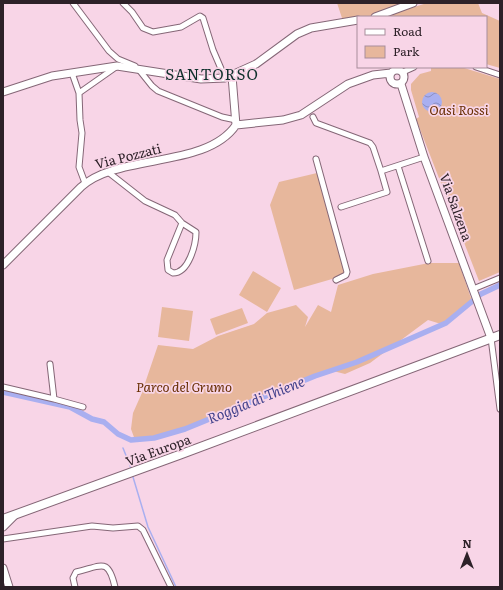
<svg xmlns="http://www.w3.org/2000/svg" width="503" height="590" font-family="Literata,serif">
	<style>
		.park { fill: #e7b79c }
		.water { fill: url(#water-waves) }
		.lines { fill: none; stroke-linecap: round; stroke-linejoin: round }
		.stream { stroke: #a9aff0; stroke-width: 1.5 }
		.canal { stroke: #a9aff0; stroke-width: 5.5 }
		.street-casing { stroke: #856777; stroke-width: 7 }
		.secondary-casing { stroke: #856777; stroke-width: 9 }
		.primary-casing { stroke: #856777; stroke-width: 10 }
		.street { stroke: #fff; stroke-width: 5 }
		.secondary { stroke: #fff; stroke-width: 7 }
		.primary { stroke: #fff; stroke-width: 8 }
		.labels { text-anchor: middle; stroke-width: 3.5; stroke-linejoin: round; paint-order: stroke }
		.park-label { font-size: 13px; font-style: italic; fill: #682e02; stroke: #f8d5e7 }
		.street-label { font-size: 13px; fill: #2d2128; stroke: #f8d5e7 }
		.water-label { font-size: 14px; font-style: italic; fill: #40408b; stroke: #f8d5e7 }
		.quarter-label { font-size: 15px; letter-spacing: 1px; fill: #0f312c; stroke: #f8d5e7 }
	</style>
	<defs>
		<pattern id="water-waves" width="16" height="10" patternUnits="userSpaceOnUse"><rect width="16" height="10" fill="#a9aff0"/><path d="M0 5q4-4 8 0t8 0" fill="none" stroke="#8a8ec2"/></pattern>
	</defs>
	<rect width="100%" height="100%" fill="#f8d5e7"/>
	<!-- park -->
	<path class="park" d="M337 3H413L375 17H358L343 21Z
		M427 3H478L482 13 500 21V68L486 64V17H382Z
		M442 67H461L500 79V272L479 281 416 119 419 117 411 90V84L420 74 431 71V68Z
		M317 173 346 275 294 290 270 205 279 182Z
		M429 263H459L473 304 456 313 441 324 428 320 370 363 345 374 329 370 247 401 244 406 209 417 197 424 164 434 135 440 131 429 133 413 141 395 158 345 193 349 218 336 254 324 267 313 296 305 308 317 305 327 318 305 331 312 338 285 373 274Z
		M253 271 281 288 267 312 239 295Z
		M162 307 193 311 189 341 158 337Z
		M242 308 248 323 216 335 210 319Z"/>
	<!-- water -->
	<path class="water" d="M422 102a10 10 0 1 1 20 0a10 10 0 1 1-20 0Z"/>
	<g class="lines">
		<!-- stream -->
		<path class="stream" d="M123 448 131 468
			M133 477 148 527 176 587"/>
		<!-- canal -->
		<path class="canal" d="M3 392 70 407 92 419 104 422 118 434 131 440 154 438 185 429 315 376 357 362 446 323 481 294 500 285"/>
		<!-- street casing -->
		<g class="street-casing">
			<path id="street" d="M73 3 109 51 118 59 135 66
				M123 3 132 12 143 28 153 32 181 27 200 16 203 18 213 50 225 78
				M476 67 500 75
				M140 71 152 86 158 91 222 117 236 120
				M403 72 414 67
				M72 73 79 93 80 120 82 133 79 167 85 183
				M79 93 116 67
				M313 117 316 123 370 143 373 147 381 171
				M316 159 347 272 346 275 336 280
				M398 166 428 261
				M108 172 145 201 175 215 182 223 196 232C196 244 189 273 173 273L168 270 167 260 182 223
				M341 207 387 192 381 171 424 157
				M473 289 500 278
				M491 338 500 409
				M3 387 54 399 50 364
				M54 399 83 407
				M3 539 92 526 113 528 138 526 143 530 171 587
				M75 587 73 578 76 572C102 566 108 557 115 587"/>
		</g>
		<!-- secondary casing -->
		<g class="secondary-casing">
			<path id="secondary" d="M375 17 413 3
				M390 77a7 7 0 1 1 14 0a7 7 0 1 1-14 0Z
				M232 76 236 125
				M401 84 424 157 491 338
				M3 92 52 76 117 66 201 79 225 78 256 64 297 34 311 28 358 20
				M236 125 283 120 301 115 348 84 373 75 391 73
				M3 265 81 187C118 153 206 169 236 125
				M3 527 14 516
				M3 568 9 587"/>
		</g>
		<!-- primary casing -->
		<g class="primary-casing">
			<path id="primary" d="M3 519 179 455 500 335"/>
		</g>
		<!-- street -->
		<use href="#street" class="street"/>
		<!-- secondary -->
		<use href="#secondary" class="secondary"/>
		<!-- primary -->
		<use href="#primary" class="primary"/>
	</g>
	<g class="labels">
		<!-- park labels -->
		<g class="park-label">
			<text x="459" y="115">Oasi Rossi</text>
			<text x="184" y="392">Parco del Grumo</text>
		</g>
		<!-- street labels -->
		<g class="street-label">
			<text transform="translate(128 156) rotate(-14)" y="5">Via Pozzati</text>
			<text transform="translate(456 207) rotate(70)" y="5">Via Salzena</text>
			<text transform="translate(158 450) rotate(-20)" y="5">Via Europa</text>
		</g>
		<!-- water labels -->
		<g class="water-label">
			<text transform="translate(256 400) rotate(-22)" y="5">Roggia di Thiene</text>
		</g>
		<!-- quarter labels -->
		<g class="quarter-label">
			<text x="212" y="80">SANTORSO</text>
		</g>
	</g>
	<!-- border -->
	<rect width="503" height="590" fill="none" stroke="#2d2128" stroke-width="8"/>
	<!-- legend -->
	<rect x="357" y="16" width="130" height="52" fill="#f8d5e7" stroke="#a78d9b"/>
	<rect x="365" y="29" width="20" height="6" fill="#ffffff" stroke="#a78d9b"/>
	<text x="393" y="36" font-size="12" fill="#2d2128">Road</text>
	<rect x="365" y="46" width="20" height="12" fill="#e7b79c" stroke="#a78d9b"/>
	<text x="393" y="56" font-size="12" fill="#2d2128">Park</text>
	<!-- north arrow -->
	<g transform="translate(467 554)" stroke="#f8d5e7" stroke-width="3" paint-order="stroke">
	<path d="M0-3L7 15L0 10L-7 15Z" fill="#2d2128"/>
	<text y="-6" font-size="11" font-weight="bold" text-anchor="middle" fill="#2d2128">N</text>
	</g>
</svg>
